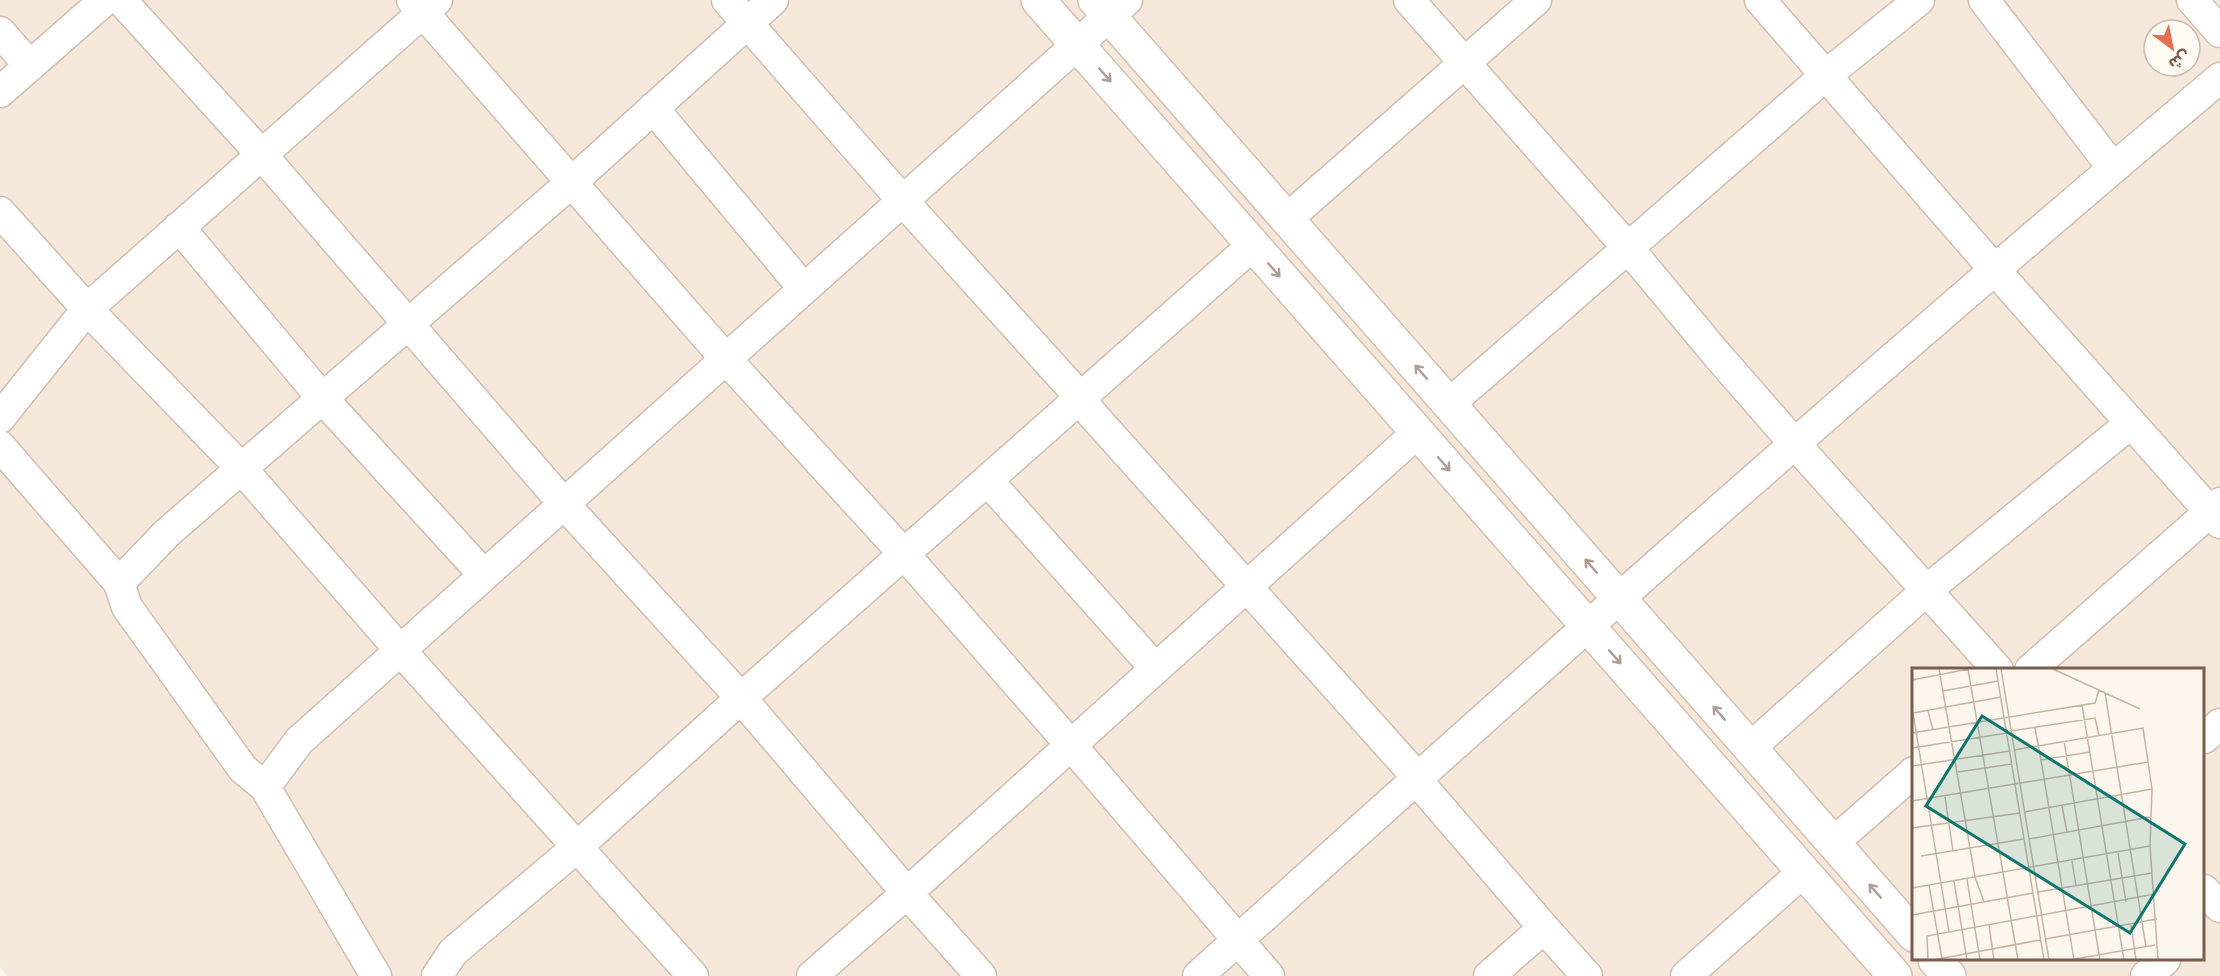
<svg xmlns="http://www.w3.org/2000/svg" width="2220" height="976" font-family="'Source Sans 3','Noto Sans Arabic',sans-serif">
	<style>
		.residential { fill: #f5e8da; fill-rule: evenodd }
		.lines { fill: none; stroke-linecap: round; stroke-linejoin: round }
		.minor-casing { stroke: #d1beb0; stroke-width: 33 }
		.secondary-casing { stroke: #d6c0b0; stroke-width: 36 }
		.minor { stroke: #fff; stroke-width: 30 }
		.secondary { stroke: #fff; stroke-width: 33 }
		.oneway { stroke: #af9d94 }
		.inset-road { fill: none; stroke: #c5b3a7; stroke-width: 1.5 }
		.view { fill: #0f766e; fill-opacity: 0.15; stroke: #0f766e; stroke-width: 3 }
		.inset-edge { fill: none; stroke: #7a5c4d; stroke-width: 3 }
	</style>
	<rect width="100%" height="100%" fill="#fdf6ec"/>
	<!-- residential -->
	<path class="residential" d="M0 0H2220V976H7L0 967ZM2154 30H2190V66H2154ZM1914 670H2204V960H1914Z"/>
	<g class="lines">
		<!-- minor casing -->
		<g class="minor-casing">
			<path id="minor" d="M121 0 261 154 564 504 741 698 907 893 981 976
				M412 0 726 359 904 554 1070 744 1269 976
				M727 0 903 201 1081 398 1091 413 1418 778 1426 791 1544 928
				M1409 0 1628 248 1718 356 1795 444 1998 670
				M1760 0 1994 269 2220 523
				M1984 0 2113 168
				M2192 0 2220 32
				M0 32 30 66
				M0 92 105 0
				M653 108 804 289
				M0 212 87 309 241 468 400 650 693 976
				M1287 219 1536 0
				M179 227 323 399 484 575
				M1449 404 1825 76 1919 0
				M0 418 87 309 437 0
				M0 446 119 583 127 607 243 769 265 787 376 976
				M988 481 1155 668
				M119 583 167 533 572 182 773 0
				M2030 670 2220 503
				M2204 738 2220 724
				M1750 748 1927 590 2131 423
				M265 787 299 741 1127 0
				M1833 843 1914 772
				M2204 890 2220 907
				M437 976 453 952 577 847 741 698 1252 246
				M812 976 907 893 1417 433
				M1198 976C1534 672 1873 370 2220 78
				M1489 976 1544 928 1587 976
				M1686 976 1803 872
				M2146 976 2165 960"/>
		</g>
		<!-- secondary casing -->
		<g class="secondary-casing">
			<path id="secondary" d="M1038 0 1895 976
				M1095 0 1914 935
				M1935 960 1949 976"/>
		</g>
		<!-- minor -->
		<use href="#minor" class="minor"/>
		<!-- secondary -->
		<use href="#secondary" class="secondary"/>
	</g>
	<!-- one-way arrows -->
	<defs><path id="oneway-shaft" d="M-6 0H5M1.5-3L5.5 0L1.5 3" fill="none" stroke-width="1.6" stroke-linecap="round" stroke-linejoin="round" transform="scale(1.5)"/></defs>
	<g class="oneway">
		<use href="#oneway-shaft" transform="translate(1105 75) rotate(49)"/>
		<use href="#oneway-shaft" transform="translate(1274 270) rotate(49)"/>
		<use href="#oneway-shaft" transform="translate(1421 372) rotate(-131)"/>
		<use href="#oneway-shaft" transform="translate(1444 464) rotate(49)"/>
		<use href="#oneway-shaft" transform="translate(1591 566) rotate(-131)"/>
		<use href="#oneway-shaft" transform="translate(1615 657) rotate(49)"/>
		<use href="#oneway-shaft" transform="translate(1719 713) rotate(-131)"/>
		<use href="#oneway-shaft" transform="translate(1875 891) rotate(-131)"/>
	</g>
	<!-- overview -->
	<g transform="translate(1912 668)">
		<rect width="292" height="292" fill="#fdf6ec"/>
		<path class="inset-road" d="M27 1 63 209 72 234M56 1 106 292M84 1 132 292M89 1 137 292M141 1 228 41M0 12 57 1M31 23 86 13M193 25 234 279M170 37 212 292M16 43 21 62M1 45 37 264M1 45 89 29M123 60 129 92 178 84M99 63 183 50 187 68M0 65 183 35 187 22M152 73 188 292M0 80 95 65M102 82 231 60 240 121 238 178 246 292M129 92 162 292M0 98 98 83M46 104 100 96M33 129 41 183M0 133 236 94M150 138 155 164M112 144 240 121M0 160 108 145M117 171 238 149M206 185 214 234M9 188 112 171M160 193 164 218M55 211 68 292M42 213 55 292M17 217 30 291M0 220 238 178M126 224 240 205M0 247 121 225M77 257 82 292M219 257 224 292M133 271 245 251M16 292 15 268 243 226M21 292 128 272M157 292 243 277"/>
		<path class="view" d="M70 48 273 176 218 265 14 138Z"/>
		<rect width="292" height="292" class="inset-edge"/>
	</g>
	<!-- north arrow -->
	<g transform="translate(2172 48) rotate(148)"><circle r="28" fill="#fffaf3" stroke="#cabbb1" stroke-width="1.5"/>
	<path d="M0-4.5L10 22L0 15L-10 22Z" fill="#e76f51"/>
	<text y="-9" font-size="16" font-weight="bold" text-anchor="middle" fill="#7a5c4d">ش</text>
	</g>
</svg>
